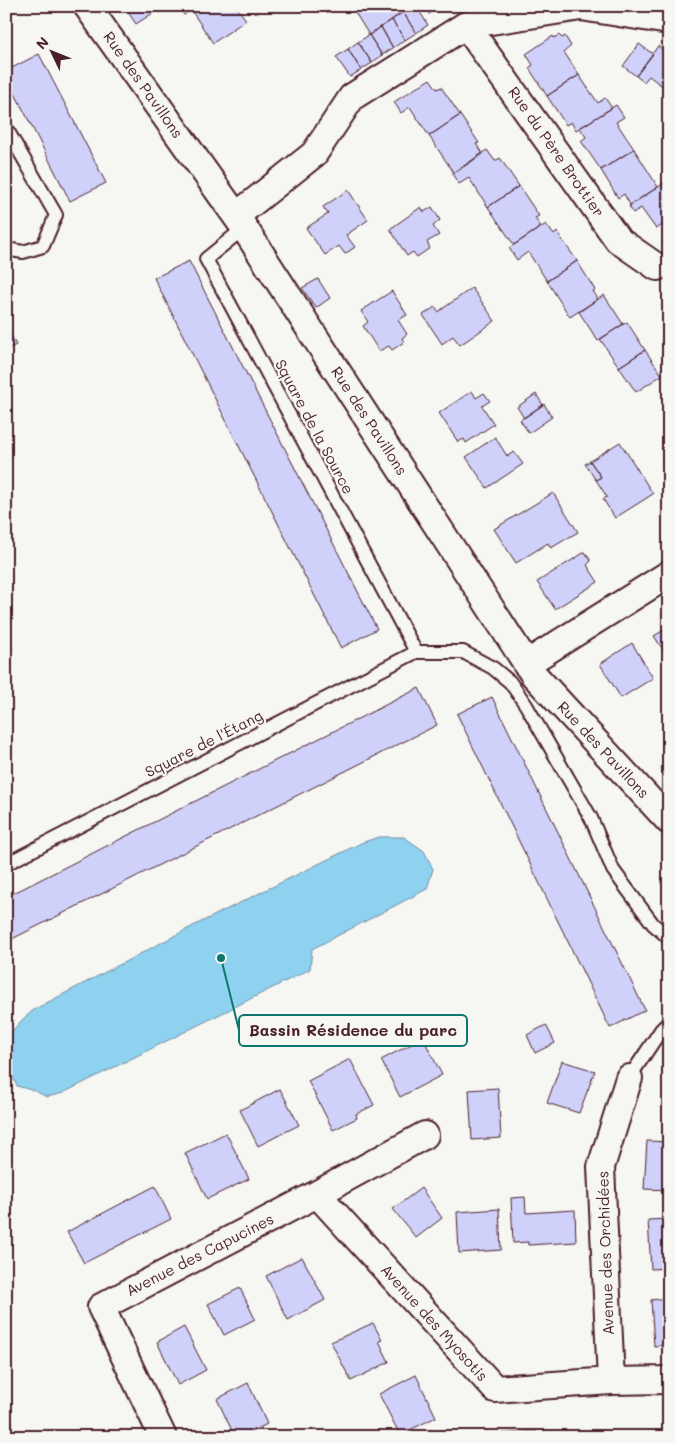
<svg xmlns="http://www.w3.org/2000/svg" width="675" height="1443" font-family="Mali,sans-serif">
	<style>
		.water { fill: #8ed2ef; stroke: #738aa1 }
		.building { fill: #cfd1fa; stroke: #4a1f2b }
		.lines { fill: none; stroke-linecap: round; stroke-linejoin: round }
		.service-casing { stroke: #4a1f2b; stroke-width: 16 }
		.minor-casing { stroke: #4a1f2b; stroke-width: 30 }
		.path { stroke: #4a1f2b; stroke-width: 3; stroke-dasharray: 4 4; stroke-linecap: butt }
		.service { stroke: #f6f6f2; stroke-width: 12 }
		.minor { stroke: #f6f6f2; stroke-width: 26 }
		.labels { text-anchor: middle; stroke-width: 4.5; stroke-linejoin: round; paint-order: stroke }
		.street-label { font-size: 15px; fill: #4a1f2b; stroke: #f6f6f2 }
		.leader { fill: none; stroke: #0f766e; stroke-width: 2 }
		.callout-dot { fill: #0f766e; stroke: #f6f6f2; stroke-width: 2 }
		.callout { fill: #f6f6f2; stroke: #0f766e; stroke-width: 2 }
		.callout-label { font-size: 16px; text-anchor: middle; font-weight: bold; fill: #4a1f2b }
	</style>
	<rect width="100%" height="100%" fill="#f6f6f2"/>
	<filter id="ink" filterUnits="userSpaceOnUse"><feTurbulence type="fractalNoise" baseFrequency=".02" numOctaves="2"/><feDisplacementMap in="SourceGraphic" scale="10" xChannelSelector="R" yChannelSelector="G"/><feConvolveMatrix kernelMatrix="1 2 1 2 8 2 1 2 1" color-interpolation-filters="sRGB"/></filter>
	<g filter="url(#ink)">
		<!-- water -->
		<path class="water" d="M379 837H404L424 851 433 869 427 889 312 949 310 969 63 1093 47 1097 35 1091 17 1086C0 1048 2 1035 35 1009L197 924 361 843Z"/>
		<!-- building -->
		<path class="building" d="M124 6H158L159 9 136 24Z
			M187 6H236L246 20 213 43 191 10 184 15 181 11Z
			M351 6H388L390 10 395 6H399L403 12 369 35Z
			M412 6H416L428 25 416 33 403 12Z
			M403 12 416 33 405 40 392 20Z
			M392 20 405 40 393 48 381 27Z
			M381 27 393 48 382 55 369 35Z
			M369 35 382 55 372 63 358 42Z
			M559 35 562 38 565 36 571 46 564 52 579 75 547 96 529 68 533 65 526 54 553 36 554 38Z
			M358 42 372 63 361 70 348 49Z
			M639 44 653 54 636 76 623 66Z
			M658 46 667 53 669 52V91L649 76 644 82 636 76Z
			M348 49 361 70 350 77 336 57Z
			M39 54 106 183 70 201 6 76V71Z
			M579 75 598 103 605 98 612 108 576 130 571 122 566 125 547 96Z
			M430 79 437 89 441 87 460 115 429 136 410 107 401 113 394 102Z
			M616 105 624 117 616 122 634 149 601 170 581 141 586 137 580 128Z
			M460 115 479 143 476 144 483 154 454 173 429 136Z
			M634 149 658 187 630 205 624 194 618 198 601 170Z
			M487 150 495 161 500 158 519 186 488 207 469 178 459 184 452 174Z
			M669 180V221L656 229 641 208 633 213 629 206Z
			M519 186 539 216 535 218 541 227 514 245 488 207Z
			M348 190 368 220 346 235 355 247 345 254 339 246 325 255 306 228 328 214 323 207Z
			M421 207 424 212 432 207 440 220 433 226 439 235 427 242 430 248 417 257 413 252 407 256 390 229Z
			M546 224 554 235 557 232 577 261 547 281 528 252 517 260 509 248Z
			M189 261 377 629 341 648 154 278Z
			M577 261 595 290 593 291 598 299 570 317 547 281Z
			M318 279 330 298 316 308 302 288Z
			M472 288 495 321 460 345 453 336 442 344 423 315 435 307 438 312Z
			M392 291 407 315 398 320 407 334 402 338 404 342 392 350 389 346 379 351 363 326 368 322 361 311Z
			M604 295 623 324 598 341 579 312Z
			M627 322 645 350 619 367 600 339Z
			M6 326 16 345 6 350Z
			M645 350 662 375 636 392 619 367Z
			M472 391 476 398 484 393 490 401 482 406 494 424 466 443 464 439 458 442 439 413Z
			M536 394 543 405 524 418 517 407Z
			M544 404 552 417 529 433 520 420Z
			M495 437 507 456 514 452 523 464 487 488 466 457Z
			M620 442 653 494 615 518 603 499 607 497 596 480 601 477 590 461Z
			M590 461 601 477 596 480 585 464Z
			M553 493 578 532 551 548 548 543 516 563 494 529Z
			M585 552 591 561 587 565 598 582 555 609 537 582Z
			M669 627V659L654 636Z
			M632 643 653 678 621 698 600 664Z
			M419 688 437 725 6 942V897Z
			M492 697 645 1010 610 1028 457 714Z
			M546 1025 555 1043 535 1053 527 1035Z
			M423 1038 442 1075 400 1097 381 1060Z
			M350 1059 374 1105 356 1114 357 1118 333 1130 308 1081Z
			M562 1061 595 1071 579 1113 547 1103Z
			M498 1088 501 1138 472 1140 469 1090Z
			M280 1089 299 1125 258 1146 240 1110Z
			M226 1133 249 1179 207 1199 185 1153Z
			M647 1141 669 1142V1190L644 1189Z
			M155 1186 171 1219 84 1263 67 1232Z
			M421 1188 442 1218 416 1238 393 1209Z
			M525 1197 526 1213 575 1210 576 1242 528 1245V1242L513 1243 511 1198Z
			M499 1209 501 1250 459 1253 457 1212Z
			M669 1219V1268L651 1269 648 1220Z
			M302 1257 325 1300 288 1320 266 1276Z
			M240 1288 255 1319 224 1335 208 1304Z
			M667 1298H669V1345L654 1346 651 1300Z
			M373 1323 382 1340 379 1341 389 1362 351 1381 331 1342Z
			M184 1327 206 1370 178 1385 157 1342Z
			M416 1375 436 1417 400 1435 379 1394Z
			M248 1383 267 1424 241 1437H235L217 1399Z
			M536 1431V1437H496L495 1434Z"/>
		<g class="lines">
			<!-- service casing -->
			<g class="service-casing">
				<path id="service" d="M6 128 56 215 43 246 23 252 6 249
					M244 228 206 259 416 652
					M6 864 416 652H463L493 668 510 682 526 705 591 818 613 870 653 924 669 938
					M629 1078 661 1030 669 1022"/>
			</g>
			<!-- minor casing -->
			<g class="minor-casing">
				<path id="minor" d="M87 6 241 223 534 675 669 821
					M466 25 618 240 657 267
					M236 216 314 154 352 97 466 25 581 7 669 21
					M526 664 669 574
					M317 1194 495 1389 611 1381 669 1380
					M611 1381 601 1167 629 1078
					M163 1437 101 1307 317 1194 425 1135"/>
			</g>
			<!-- path -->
			<path class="path" d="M425 6 430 14"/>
			<!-- service -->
			<use href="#service" class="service"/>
			<!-- minor -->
			<use href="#minor" class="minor"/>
		</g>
	</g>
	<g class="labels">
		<!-- street labels -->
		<g class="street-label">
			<text transform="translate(143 85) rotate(55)" y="5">Rue des Pavillons</text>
			<text transform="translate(556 152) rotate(55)" y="5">Rue du Père Brottier</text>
			<text transform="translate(369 421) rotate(57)" y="5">Rue des Pavillons</text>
			<text transform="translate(314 427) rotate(62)" y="5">Square de la Source</text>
			<text transform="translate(204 744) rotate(-27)" y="5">Square de l'Étang</text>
			<text transform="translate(603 750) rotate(47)" y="5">Rue des Pavillons</text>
			<text transform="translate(606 1253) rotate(-92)" y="5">Avenue des Orchidées</text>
			<text transform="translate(200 1255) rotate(-27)" y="5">Avenue des Capucines</text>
			<text transform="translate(434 1323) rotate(48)" y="5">Avenue des Myosotis</text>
		</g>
	</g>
	<!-- callouts -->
	<path class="leader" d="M221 958L239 1030"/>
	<circle class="callout-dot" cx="221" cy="958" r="5"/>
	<rect class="callout" x="239" y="1015" width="228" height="31" rx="5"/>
	<g class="callout-label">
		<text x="353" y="1036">Bassin Résidence du parc</text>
	</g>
	<!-- margin -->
	<rect width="675" height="1443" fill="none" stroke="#f6f6f2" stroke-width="25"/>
	<rect x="12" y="12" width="650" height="1418" fill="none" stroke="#4a1f2b" stroke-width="2" filter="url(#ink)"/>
	<!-- north arrow -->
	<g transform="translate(52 52) rotate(313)" stroke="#f6f6f2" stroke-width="4" paint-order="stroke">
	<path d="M0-4L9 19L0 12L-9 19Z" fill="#4a1f2b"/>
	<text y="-8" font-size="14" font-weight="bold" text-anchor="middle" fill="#4a1f2b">N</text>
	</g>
</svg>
